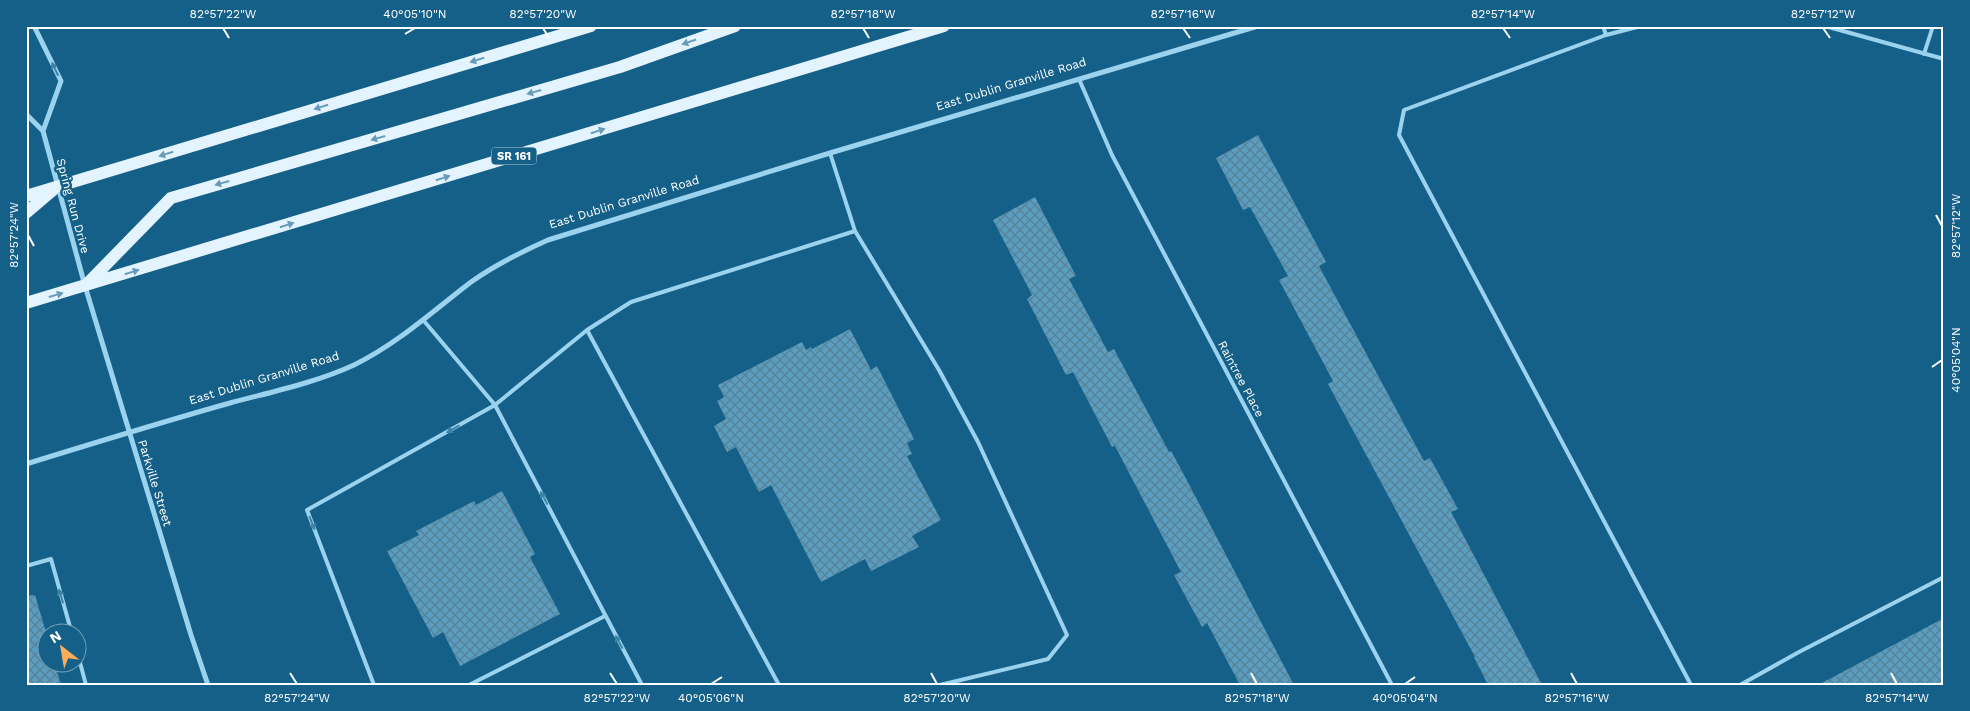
<svg xmlns="http://www.w3.org/2000/svg" width="1970" height="711" font-family="'Work Sans',sans-serif">
	<style>
		.building { fill: url(#building-cross-hatch) }
		.lines { fill: none; stroke-linecap: round; stroke-linejoin: round }
		.lane { stroke: #9bd3ef; stroke-width: 4 }
		.street { stroke: #9bd3ef; stroke-width: 5 }
		.primary { stroke: #e3f4ff; stroke-width: 12 }
		.oneway { fill: #679bb8 }
		.oneway2 { fill: #3d82a7 }
		.ticks { fill: none; stroke: #fff; stroke-width: 2 }
		.labels { text-anchor: middle; stroke-width: 5; stroke-linejoin: round; paint-order: stroke }
		.shield { fill: #156088; stroke: #b9cfdb; stroke-width: 1 }
		.shield-label { font-size: 11px; font-weight: bold; fill: #fff }
		.street-label { font-size: 12px; fill: #fff; stroke: #156088 }
		.neatline { fill: none; stroke: #fff; stroke-width: 2 }
		.ticks-label { font-size: 12px; text-anchor: middle; fill: #fff }
	</style>
	<defs>
		<pattern id="building-cross-hatch" width="8" height="8" patternUnits="userSpaceOnUse" patternTransform="scale(1.25)"><rect width="8" height="8" fill="#5b9dbe"/><path d="M0 0l8 8M0 8l8-8" fill="none" stroke="#568196"/></pattern>
	</defs>
	<rect width="100%" height="100%" fill="#156088"/>
	<!-- building -->
	<path class="building" d="M1258 135 1326 262 1319 266 1424 461 1430 458 1458 509 1451 512 1542 685H1488L1474 657H1475L1328 384 1333 381 1279 280 1288 276 1250 207 1243 210 1216 158Z
		M1035 197 1076 276 1069 279 1108 352 1114 349 1169 452 1171 451 1182 471 1294 685H1240L1207 623 1202 627 1174 575 1181 572 1115 446 1112 447 1073 372 1066 375 1027 299 1032 295 993 220Z
		M850 329 871 370 877 366 914 439 907 443 912 454 907 456 941 520 912 536 919 547 871 571 865 559 821 582 771 485 759 492 736 447 727 452 714 426 726 419 717 401 724 397 718 385 802 342 806 350 811 347 812 349Z
		M502 491 535 554 530 557 560 614 460 666 443 632 433 638 387 551 419 535 416 531 474 501 476 505Z
		M35 595 48 639V664H55L61 685H26V596Z
		M1944 618V685H1818Z"/>
	<g class="lines">
		<!-- lane -->
		<path class="lane" d="M1603 26 1606 35
			M1641 26 1606 35 1404 110 1399 135 1691 685
			M1825 26 1944 59
			M1924 54 1933 26
			M1079 79 1112 155 1392 685
			M830 153 855 231 939 370 978 442 1067 635 1048 659 940 685
			M424 321 495 405 642 685
			M587 330 779 685
			M26 566 51 559 72 634
			M78 655 86 685
			M374 685 307 510 495 405 587 330 631 302 855 231
			M469 685 605 616
			M1740 685 1799 652 1944 577"/>
		<!-- street -->
		<path class="street" d="M34 26 61 81 43 131
			M26 114 43 131 85 286 191 635 208 685
			M26 464C94 443 162 422 230 403 271 392 315 383 354 365 397 344 433 311 471 282 495 265 521 252 548 240L830 153 1258 26"/>
		<!-- primary -->
		<path class="primary" d="M26 196 591 26
			M26 213 53 190
			M87 284 171 198 620 67 735 26
			M26 303 944 26"/>
	</g>
	<!-- one-way arrows -->
	<defs><path id="oneway-solid" d="M-6-.8H1V-3.2L6.5 0L1 3.2V.8H-6Z" transform="scale(1.25)"/></defs>
	<g class="oneway">
		<use href="#oneway-solid" transform="translate(689 42) rotate(161)"/>
		<use href="#oneway-solid" transform="translate(477 60) rotate(163)"/>
		<use href="#oneway-solid" transform="translate(534 92) rotate(164)"/>
		<use href="#oneway-solid" transform="translate(321 107) rotate(163)"/>
		<use href="#oneway-solid" transform="translate(598 131) rotate(-17)"/>
		<use href="#oneway-solid" transform="translate(378 138) rotate(164)"/>
		<use href="#oneway-solid" transform="translate(166 154) rotate(163)"/>
		<use href="#oneway-solid" transform="translate(443 178) rotate(-17)"/>
		<use href="#oneway-solid" transform="translate(222 183) rotate(164)"/>
		<use href="#oneway-solid" transform="translate(287 225) rotate(-17)"/>
		<use href="#oneway-solid" transform="translate(132 272) rotate(-17)"/>
		<use href="#oneway-solid" transform="translate(56 295) rotate(-16)"/>
	</g>
	<g class="oneway2">
		<use href="#oneway-solid" transform="translate(55 69) rotate(-116)"/>
		<use href="#oneway-solid" transform="translate(453 429) rotate(151)"/>
		<use href="#oneway-solid" transform="translate(544 498) rotate(-118)"/>
		<use href="#oneway-solid" transform="translate(312 523) rotate(69)"/>
		<use href="#oneway-solid" transform="translate(61 596) rotate(-106)"/>
		<use href="#oneway-solid" transform="translate(619 642) rotate(-118)"/>
	</g>
	<!-- ticks -->
	<path class="ticks" d="M223 28 229 38M543 28 549 38M863 28 869 38M1183 28 1190 38M1503 28 1510 38M1823 28 1830 38M405 34 415 28M1936 215 1942 226M28 235 34 246M1932 367 1942 360M290 673 297 684M610 673 617 684M931 673 937 684M1251 673 1257 684M1571 673 1577 684M1891 673 1897 684M711 684 722 677M1405 684 1415 677"/>
	<g class="labels">
		<!-- shield labels -->
		<rect class="shield" x="491.5" y="147.5" width="45" height="17" rx="4"/>
		<g class="shield-label">
			<text x="514" y="160">SR 161</text>
		</g>
		<!-- street labels -->
		<g class="street-label">
			<text transform="translate(1011 84) rotate(-17)" y="4">East Dublin Granville Road</text>
			<text transform="translate(624 202) rotate(-17)" y="4">East Dublin Granville Road</text>
			<text transform="translate(73 206) rotate(75)" y="4">Spring Run Drive</text>
			<text transform="translate(264 378) rotate(-17)" y="4">East Dublin Granville Road</text>
			<text transform="translate(1241 379) rotate(62)" y="4">Raintree Place</text>
			<text transform="translate(155 483) rotate(73)" y="4">Parkville Street</text>
		</g>
	</g>
	<!-- border -->
	<rect width="1970" height="711" fill="none" stroke="#156088" stroke-width="55"/>
	<!-- north arrow -->
	<g transform="translate(62 648) rotate(329)"><circle r="24" fill="#156088" stroke="#73a0b8"/>
	<path d="M0-4L9 19L0 12L-9 19Z" fill="#ffac59"/>
	<text y="-8" font-size="14" font-weight="bold" text-anchor="middle" fill="#ffffff">N</text>
	</g>
	<rect x="28" y="28" width="1914" height="656" class="neatline"/>
	<g class="ticks-label">
		<text x="223" y="18">82°57'22"W</text>
		<text x="415" y="18">40°05'10"N</text>
		<text x="543" y="18">82°57'20"W</text>
		<text x="863" y="18">82°57'18"W</text>
		<text x="1183" y="18">82°57'16"W</text>
		<text x="1503" y="18">82°57'14"W</text>
		<text x="1823" y="18">82°57'12"W</text>
		<text transform="translate(1956 226) rotate(-90)" y="4">82°57'12"W</text>
		<text transform="translate(14 235) rotate(-90)" y="4">82°57'24"W</text>
		<text transform="translate(1956 360) rotate(-90)" y="4">40°05'04"N</text>
		<text x="297" y="702">82°57'24"W</text>
		<text x="617" y="702">82°57'22"W</text>
		<text x="711" y="702">40°05'06"N</text>
		<text x="937" y="702">82°57'20"W</text>
		<text x="1257" y="702">82°57'18"W</text>
		<text x="1405" y="702">40°05'04"N</text>
		<text x="1577" y="702">82°57'16"W</text>
		<text x="1897" y="702">82°57'14"W</text>
	</g>
</svg>
